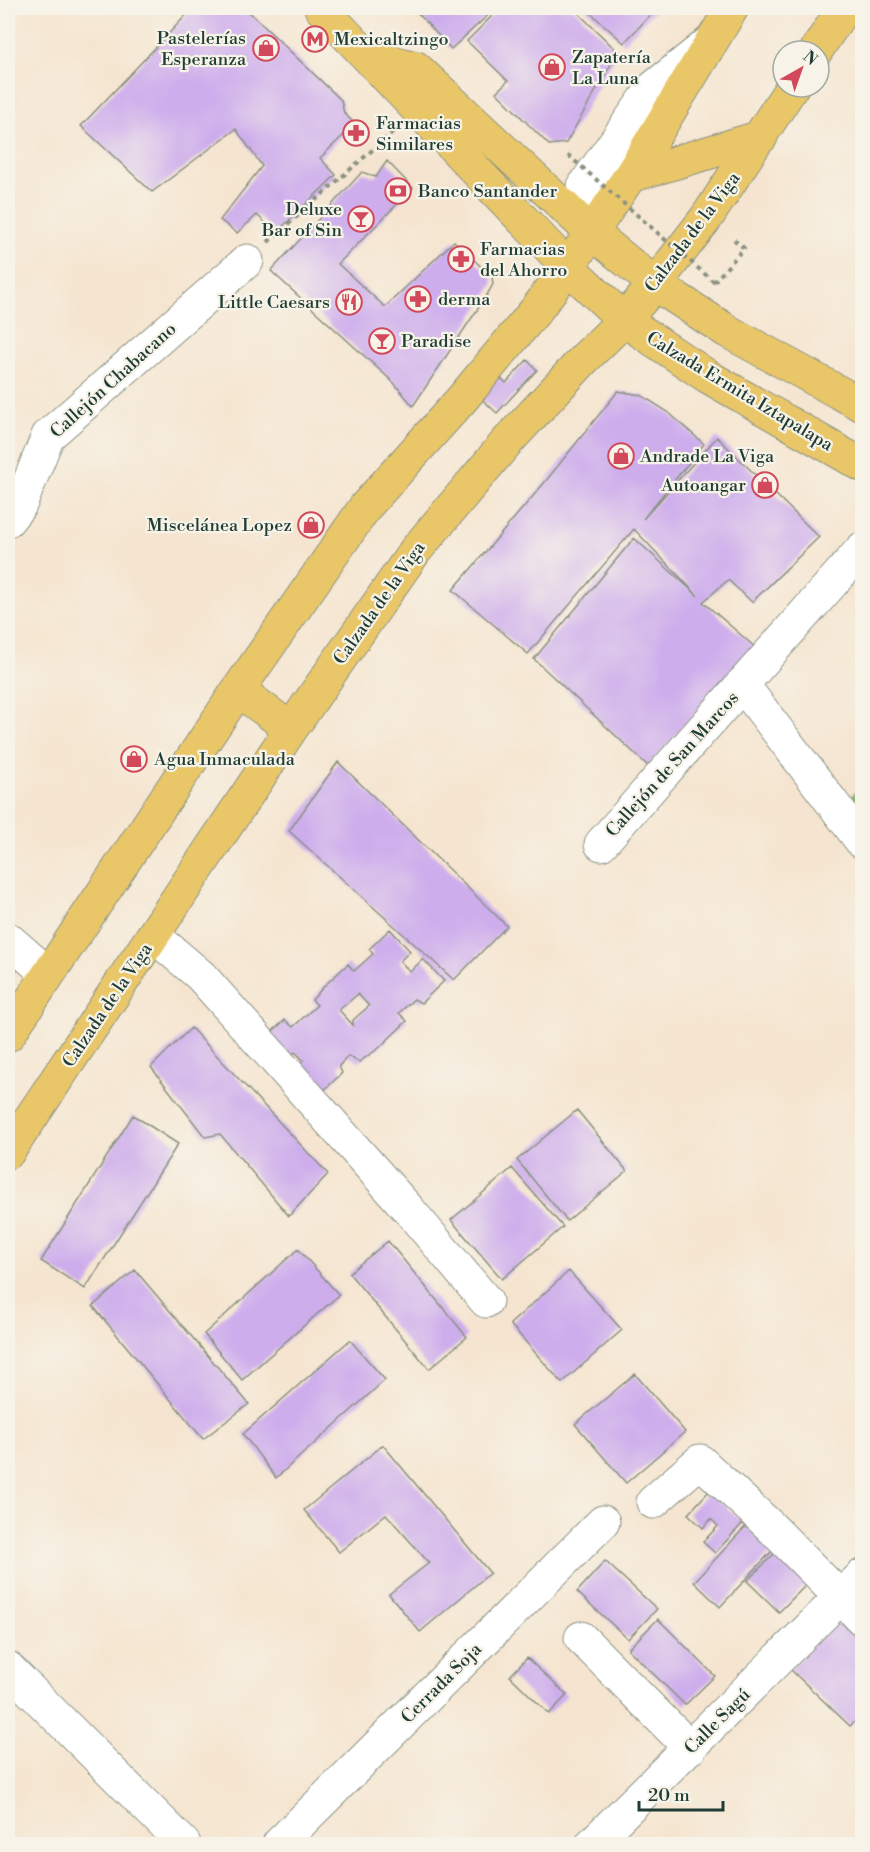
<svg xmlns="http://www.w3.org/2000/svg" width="870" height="1852" font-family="'Libre Bodoni',serif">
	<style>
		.green { fill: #8ecb81; stroke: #56845a; stroke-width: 1.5 }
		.building { fill: #cdadec; fill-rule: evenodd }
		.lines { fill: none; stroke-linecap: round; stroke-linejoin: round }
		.minor-casing { stroke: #8a9182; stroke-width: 35 }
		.major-casing { stroke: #8a9182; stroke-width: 35 }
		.path { stroke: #8a9182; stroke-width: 4; stroke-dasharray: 4.5 4.5; stroke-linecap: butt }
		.minor { stroke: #fff; stroke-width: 33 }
		.major { stroke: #e9c769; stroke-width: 33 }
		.path-bridge { stroke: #8a9182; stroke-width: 4; stroke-dasharray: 4.5 4.5; stroke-linecap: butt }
		.labels { text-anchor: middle; stroke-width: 4.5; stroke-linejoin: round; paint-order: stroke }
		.poi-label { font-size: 18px; fill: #1f3d34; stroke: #f7f3e8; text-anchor: start }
		.street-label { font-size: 18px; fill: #1f3d34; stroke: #f7f3e8 }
	</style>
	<rect width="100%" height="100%" fill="#f7f3e8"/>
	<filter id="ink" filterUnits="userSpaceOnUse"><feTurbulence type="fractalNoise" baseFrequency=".0167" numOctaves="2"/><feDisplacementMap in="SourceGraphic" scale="12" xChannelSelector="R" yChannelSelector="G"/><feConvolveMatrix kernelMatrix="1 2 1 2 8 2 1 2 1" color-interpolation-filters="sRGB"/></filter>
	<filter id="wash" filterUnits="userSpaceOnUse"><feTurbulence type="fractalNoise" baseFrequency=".008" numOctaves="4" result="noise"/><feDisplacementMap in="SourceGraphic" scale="24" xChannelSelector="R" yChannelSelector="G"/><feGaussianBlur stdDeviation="1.35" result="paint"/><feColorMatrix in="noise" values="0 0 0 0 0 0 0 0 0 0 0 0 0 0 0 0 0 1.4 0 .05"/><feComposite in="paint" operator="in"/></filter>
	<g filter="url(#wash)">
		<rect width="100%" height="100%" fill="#f5e5d0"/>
		<!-- green -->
		<path class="green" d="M862 787V812L851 797Z"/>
		<g id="blocks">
			<!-- building -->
			<path class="building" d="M193 8H245L341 100 344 113 355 124 320 158 336 175 276 233 257 215 237 233 220 220 262 166 236 129 152 192 81 126Z
				M413 8H496L451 49Z
				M500 8H573L618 52 566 143 549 145 496 92 508 81 467 41Z
				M585 8H657L624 43Z
				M387 161 413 188 338 264 385 307 454 241 492 277 493 284 487 295 413 406 394 383 271 271 362 172 376 177Z
				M527 360 537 370 497 413 476 394 495 373 506 383Z
				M618 391 641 395 668 412 704 444 643 519 717 437 819 537 752 602 728 580 703 602 756 648 648 766 534 659 634 538 698 596 634 529 528 654 453 590 545 482Z
				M338 762 507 926 454 980 289 831Z
				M390 929 410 951 400 961 410 972 423 959 444 981 421 1003 414 999 399 1013 407 1021 379 1048 359 1062 348 1056 339 1066 342 1073 318 1096 296 1073 303 1060 295 1052 286 1060 265 1038 285 1020 293 1027 317 1005 312 1000 325 985 348 964 354 971 373 954 369 949ZM358 994 369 1006 353 1020V1025L339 1010Z
				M191 1028 328 1174 289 1216 220 1134 205 1137 151 1067Z
				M577 1110 627 1171 567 1221 517 1160Z
				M133 1115 178 1144 85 1289 41 1261Z
				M512 1168 563 1227 502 1279 451 1220Z
				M388 1241 467 1337 429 1369 349 1273Z
				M298 1249 339 1295 242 1380 204 1334Z
				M135 1270 249 1404 203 1439 93 1306Z
				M569 1271 622 1330 562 1383 510 1324Z
				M350 1340 385 1380 276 1478 243 1434Z
				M635 1374 685 1432 626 1483 575 1424Z
				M383 1445 490 1573 420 1632 389 1594 429 1563 386 1514 339 1552 304 1510Z
				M709 1491 743 1523 715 1553 703 1542 718 1526 711 1519 703 1528 688 1514Z
				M746 1526 772 1551 720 1607 694 1582Z
				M776 1552 808 1583 779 1612 747 1581Z
				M605 1561 657 1609 628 1639 577 1592Z
				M658 1619 715 1676 685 1705 628 1649Z
				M838 1619 862 1642V1723L858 1719 850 1726 790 1669Z
				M527 1658 567 1695 549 1714 510 1676Z"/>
		</g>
	</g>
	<g filter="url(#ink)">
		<use href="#blocks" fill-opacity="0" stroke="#8a9182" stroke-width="1.5"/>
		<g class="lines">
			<!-- minor casing -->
			<g class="minor-casing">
				<path id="minor" d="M591 232 584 186 653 88 709 43
					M8 520 20 505 48 436 247 261
					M742 684 862 842
					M601 844 862 549
					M154 936 201 976 409 1210 486 1301
					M8 939 48 974
					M653 1502 700 1461 770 1526 862 1619
					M581 1638 690 1748
					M8 1668 184 1844
					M279 1844 603 1522
					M592 1844 862 1576"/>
			</g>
			<!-- major casing -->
			<g class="major-casing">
				<path id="major" d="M321 8 568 267 624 320 707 376 862 465
					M816 51 844 8
					M367 56 416 68 591 232 655 284 727 331 862 405
					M630 176 761 137
					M238 690 291 729
					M8 1035 238 690 366 506 462 399 536 310 568 267 630 176 732 8
					M8 1152 291 729 415 551 506 443 585 358 624 320 655 284 707 217 792 87"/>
			</g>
			<!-- path -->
			<path class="path" d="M268 242 395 130
				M714 282 744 248 731 237"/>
			<!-- minor -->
			<use href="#minor" class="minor"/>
			<!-- major -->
			<use href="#major" class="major"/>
			<!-- path-bridge -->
			<path class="path-bridge" d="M568 155 714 282"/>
		</g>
	</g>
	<!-- icons -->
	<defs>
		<g id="metro-ring" transform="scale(1.35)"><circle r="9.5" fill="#f7f3e8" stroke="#d1495b" stroke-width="1.5"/><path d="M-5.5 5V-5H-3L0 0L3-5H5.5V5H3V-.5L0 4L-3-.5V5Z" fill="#d1495b"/></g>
		<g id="shop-ring" transform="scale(1.35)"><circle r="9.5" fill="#f7f3e8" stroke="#d1495b" stroke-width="1.5"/><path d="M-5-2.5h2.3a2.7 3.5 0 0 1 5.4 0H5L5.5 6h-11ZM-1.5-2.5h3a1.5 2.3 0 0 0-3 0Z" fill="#d1495b"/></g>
		<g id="pharmacy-ring" transform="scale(1.35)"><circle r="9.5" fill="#f7f3e8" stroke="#d1495b" stroke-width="1.5"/><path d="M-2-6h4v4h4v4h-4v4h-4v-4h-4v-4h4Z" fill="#d1495b"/></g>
		<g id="bank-ring" transform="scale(1.35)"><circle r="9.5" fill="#f7f3e8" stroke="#d1495b" stroke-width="1.5"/><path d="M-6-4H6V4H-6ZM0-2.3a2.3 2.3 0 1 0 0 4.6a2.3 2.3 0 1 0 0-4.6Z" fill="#d1495b"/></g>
		<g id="bar-ring" transform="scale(1.35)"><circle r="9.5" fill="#f7f3e8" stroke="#d1495b" stroke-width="1.5"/><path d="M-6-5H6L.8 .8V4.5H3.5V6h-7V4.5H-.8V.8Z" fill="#d1495b"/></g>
		<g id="restaurant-ring" transform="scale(1.35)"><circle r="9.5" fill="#f7f3e8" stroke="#d1495b" stroke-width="1.5"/><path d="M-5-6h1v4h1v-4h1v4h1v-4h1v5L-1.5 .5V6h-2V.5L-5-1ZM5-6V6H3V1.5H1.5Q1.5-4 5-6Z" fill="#d1495b"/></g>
	</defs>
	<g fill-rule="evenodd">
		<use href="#metro-ring" x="315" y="39"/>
		<use href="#shop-ring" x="266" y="48"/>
		<use href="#shop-ring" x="552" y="67"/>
		<use href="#pharmacy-ring" x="356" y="133"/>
		<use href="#bank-ring" x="398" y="191"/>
		<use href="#bar-ring" x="361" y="219"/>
		<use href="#pharmacy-ring" x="461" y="259"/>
		<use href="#pharmacy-ring" x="418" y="299"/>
		<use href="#restaurant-ring" x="349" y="302"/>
		<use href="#bar-ring" x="382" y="341"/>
		<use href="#shop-ring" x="621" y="456"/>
		<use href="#shop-ring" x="765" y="485"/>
		<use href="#shop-ring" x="311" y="525"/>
		<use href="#shop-ring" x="134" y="759"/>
	</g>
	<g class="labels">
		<!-- poi labels -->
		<g class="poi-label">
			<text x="246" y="44" text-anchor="end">Pastelerías<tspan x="246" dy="21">Esperanza</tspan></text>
			<text x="334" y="45">Mexicaltzingo</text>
			<text x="572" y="63">Zapatería<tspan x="572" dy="21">La Luna</tspan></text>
			<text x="376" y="129">Farmacias<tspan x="376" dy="21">Similares</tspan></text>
			<text x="418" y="197">Banco Santander</text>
			<text x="342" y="215" text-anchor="end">Deluxe<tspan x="342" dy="21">Bar of Sin</tspan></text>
			<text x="480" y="255">Farmacias<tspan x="480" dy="21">del Ahorro</tspan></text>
			<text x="438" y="305">derma</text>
			<text x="330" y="308" text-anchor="end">Little Caesars</text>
			<text x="401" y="347">Paradise</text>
			<text x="640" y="462">Andrade La Viga</text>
			<text x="746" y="491" text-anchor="end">Autoangar</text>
			<text x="292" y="531" text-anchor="end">Miscelánea Lopez</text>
			<text x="154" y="765">Agua Inmaculada</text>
		</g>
		<!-- street labels -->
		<g class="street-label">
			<text transform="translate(692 232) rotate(-53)" y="6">Calzada de la Viga</text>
			<text transform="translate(113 380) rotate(-42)" y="6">Callejón Chabacano</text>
			<text transform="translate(740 391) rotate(31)" y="6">Calzada Ermita Iztapalapa</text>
			<text transform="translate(379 603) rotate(-55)" y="6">Calzada de la Viga</text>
			<text transform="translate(672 764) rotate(-48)" y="6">Callejón de San Marcos</text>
			<text transform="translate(107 1005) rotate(-56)" y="6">Calzada de la Viga</text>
			<text transform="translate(441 1683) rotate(-45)" y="6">Cerrada Soja</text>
			<text transform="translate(717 1721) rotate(-45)" y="6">Calle Sagú</text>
		</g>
	</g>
	<!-- margin -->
	<rect width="870" height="1852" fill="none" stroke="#f7f3e8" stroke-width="30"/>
	<!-- north arrow -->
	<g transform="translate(801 69) rotate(40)"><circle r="28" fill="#f7f3e8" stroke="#a1aaa0" stroke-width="1.5"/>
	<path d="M0-4.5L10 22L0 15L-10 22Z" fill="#d1495b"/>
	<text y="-9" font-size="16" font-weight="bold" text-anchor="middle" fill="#1f3d34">N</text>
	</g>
	<!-- scale -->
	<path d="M639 1801v9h84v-9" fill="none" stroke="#1f3d34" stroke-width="3"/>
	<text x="648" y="1801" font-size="18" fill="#1f3d34" stroke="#f7f3e8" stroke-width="4.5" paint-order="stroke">20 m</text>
</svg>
